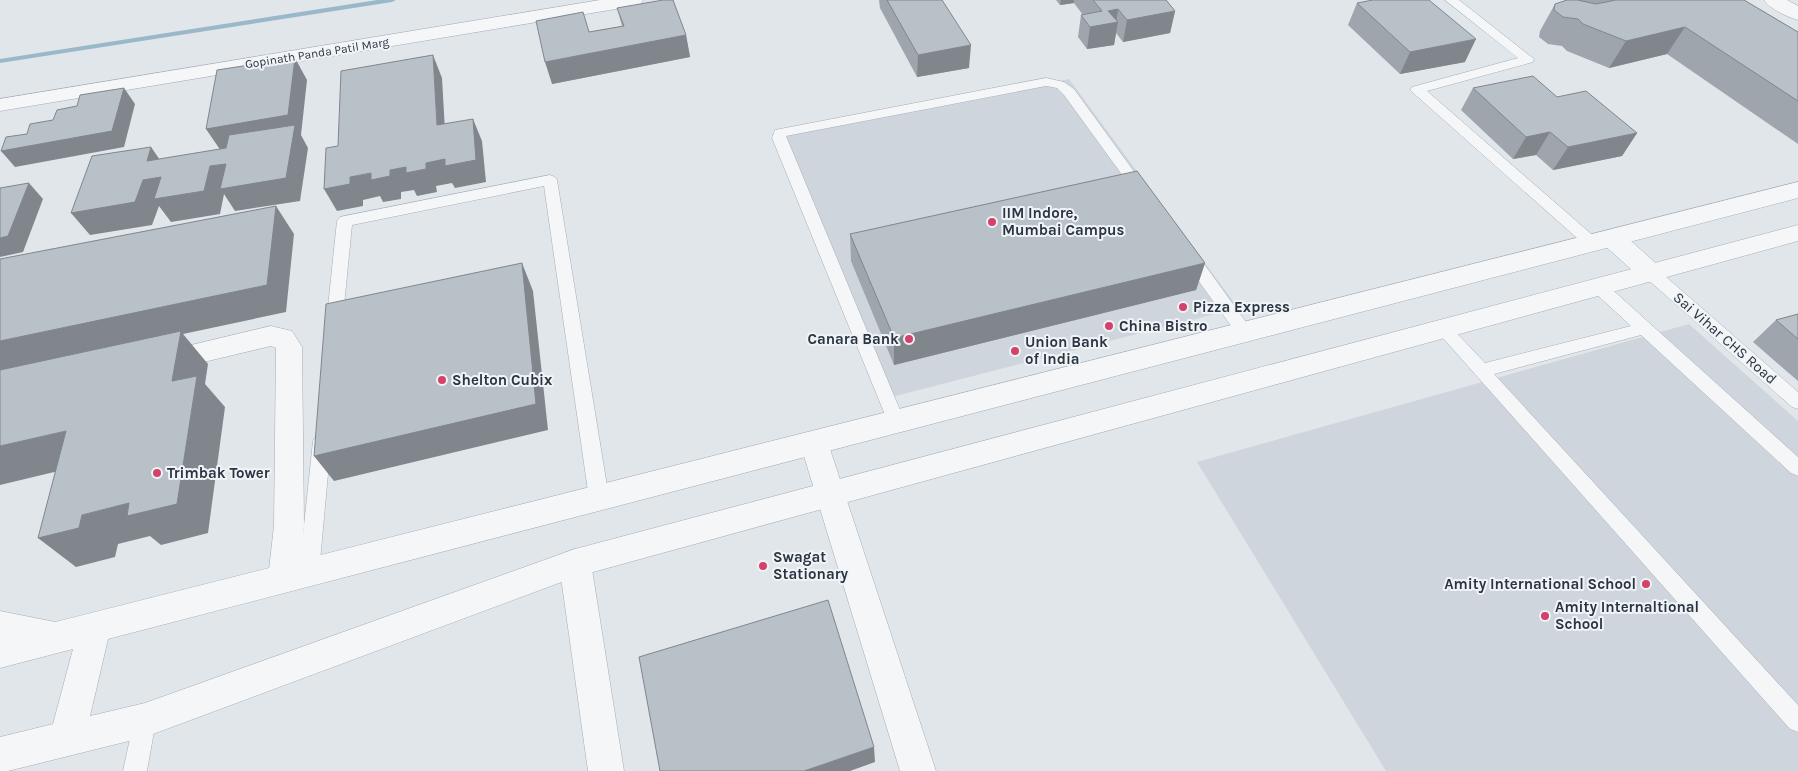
<svg xmlns="http://www.w3.org/2000/svg" width="1798" height="771" font-family="Karla,sans-serif">
	<style>
		.built { fill: #cfd5dc }
		.lines { fill: none; stroke-linecap: round; stroke-linejoin: round }
		.stream { fill: #9bb8cb; fill-rule: evenodd }
		.service-casing { stroke: #a6adb5; stroke-width: 1 }
		.minor-casing { stroke: #a6adb5; stroke-width: 1 }
		.tertiary-casing { stroke: #a6adb5; stroke-width: 1 }
		.service { fill: #f4f6f8; fill-rule: evenodd }
		.minor { fill: #f4f6f8; fill-rule: evenodd }
		.tertiary { fill: #f4f6f8; fill-rule: evenodd }
		.wall { fill: #9ea5ac }
		.shaded-wall { fill: #81868c }
		.building { fill: #b8c0c8; stroke: #81868c }
		.poi-dot { fill: #d3426a; stroke: #f1f4f7; stroke-width: 2 }
		.labels { text-anchor: middle; stroke-width: 4; stroke-linejoin: round; paint-order: stroke }
		.far-street-label { font-size: 12px; fill: #293543; stroke: #f1f4f7 }
		.poi-label { font-size: 15px; font-weight: bold; fill: #293543; stroke: #f1f4f7; text-anchor: start }
		.street-label { font-size: 15px; fill: #293543; stroke: #f1f4f7 }
	</style>
	<rect width="100%" height="100%" fill="#e1e6ea"/>
	<!-- built -->
	<path class="built" d="M1069 79 1238 308 880 400 776 136Z
		M1689 324 1798 421V771H1386L1197 462Z"/>
	<g class="lines">
		<!-- stream -->
		<path class="stream" d="M377 0H396L392 2 0 63V59Z"/>
		<!-- service casing -->
		<g class="service-casing">
			<path id="service" d="M1445 0H1459L1534 59 1533 62 1427 91 1597 239 1600 243 1597 247 1592 248 1587 247 1410 90 1412 87 1518 58Z
				M1046 78 1064 82 1074 89 1146 188 1148 191 1146 194H1136L1064 95 1057 88 1046 86 786 136 905 422 902 427 896 429 890 427 772 138 775 130 780 129Z
				M550 175 555 177 557 180 609 498 606 504 599 506 592 504 589 498 544 186 352 225 342 326 340 330 334 332 328 330 326 326 337 221 340 217Z
				M1188 249 1194 250 1251 329 1253 333 1251 337 1245 339 1239 337 1182 258 1180 254 1182 250Z
				M1651 267 1657 269 1798 392V409L1792 407 1645 277 1643 273 1645 269Z
				M1599 281 1605 283 1798 457V476L1791 473 1641 335 1494 374 1798 705V732L1790 729 1435 329 1437 325 1443 323 1449 325 1485 363 1631 326 1593 291 1591 287 1593 283Z
				M322 434 328 436 331 441 319 572 316 578 309 581 302 578 299 572 313 441 316 436Z
				M145 709 153 712 156 720 147 771H123L134 720 137 712Z"/>
		</g>
		<!-- minor casing -->
		<g class="minor-casing">
			<path id="minor" d="M1612 230 1621 232 1660 267 1663 273 1660 279 1651 282 1642 279 1603 244 1600 238 1603 232Z
				M271 326 292 331 302 347 304 526 300 578 295 588 284 592 273 588 268 578 274 526 276 348 271 346 162 372 152 369 149 362 152 355 162 352Z
				M814 431 824 435 828 443 936 771H900L800 443 804 435Z
				M575 549 586 553 591 563 624 771H588L559 563 564 553Z"/>
		</g>
		<!-- tertiary casing -->
		<g class="tertiary-casing">
			<path id="tertiary" d="M600 0H643L641 4 634 6 0 111V99Z
				M1764 0H1787L1798 6V20C1787 17 1770 9 1764 0Z
				M1798 182V198L108 639 90 716 145 703 575 549 1798 225V241L575 577 145 737 8 771H0V737L53 724 73 649 0 668V611L55 622Z"/>
		</g>
		<!-- service -->
		<use href="#service" class="service"/>
		<!-- minor -->
		<use href="#minor" class="minor"/>
		<!-- tertiary -->
		<use href="#tertiary" class="tertiary"/>
	</g>
	<!-- wall -->
	<path class="wall" d="M879 0H942L969 68 917 77 880 8Z
		M1056 0H1166L1175 11 1170 33 1123 42 1116 33 1114 45 1087 49 1078 37 1081 15H1083L1074 3 1060 5Z
		M1579 0H1744L1798 32V144L1667 54 1609 68 1567 51 1562 46 1548 44 1539 37 1540 31 1555 4 1580 1Z
		M1357 3 1465 62 1400 74 1348 25Z
		M617 8 686 35 690 57 552 84 589 32 622 26Z
		M1473 88 1557 97 1637 133 1622 156 1553 170 1536 155 1513 159 1461 110Z
		M850 234 1205 263 1196 290 894 365 851 261Z
		M1798 314V381L1753 342 1776 320Z"/>
	<!-- shaded-wall -->
	<path class="shaded-wall" d="M1061 0H1074V3L1060 5Z
		M1145 5 1118 10 1116 23 1118 22 1114 45 1087 49 1090 27 1108 11Z
		M1175 11 1170 33 1123 42 1127 20Z
		M1685 27 1667 54 1609 68 1626 41Z
		M686 35 690 57 552 84 545 62Z
		M1476 39 1465 62 1400 74 1410 52Z
		M971 45 969 68 917 77 918 55Z
		M433 55 442 78 446 148 437 125Z
		M295 58 307 80 301 135 308 148 300 201 235 211 224 194 220 214 171 222 159 206 152 225 90 235 71 213 147 161 151 147 167 170 210 166 221 151 206 129Z
		M124 88 135 104 124 147 15 167 1 151Z
		M473 119 482 141 486 182 455 188 452 183 436 186 437 192 417 196 414 190 401 192V199L383 202 380 196 363 200V206L337 211 324 189 350 177 426 163Z
		M1550 132 1536 155 1513 159 1526 137Z
		M1637 133 1622 156 1553 170 1568 147Z
		M29 183 43 199 23 252 0 257V238Z
		M276 206 294 234 286 312 183 334 208 364 205 384 225 407 208 533 161 545 150 536 118 544 115 557 76 567 38 538 82 515 129 503 177 504 0 373V341Z
		M522 263 533 291 548 430 334 481 314 456Z
		M1205 263 1196 290 894 365V338Z
		M66 431 100 461 0 485V446Z
		M874 747 875 762 850 771H804Z"/>
	<!-- building -->
	<path class="building" d="M663 0H673L686 35 545 62 536 21 583 12 589 32 624 26 617 8Z
		M887 0H942L971 45 918 55Z
		M1093 0H1166L1175 11 1127 20 1118 9 1108 11 1118 22 1090 27 1081 15 1102 11Z
		M1373 0H1429L1476 39 1410 52 1357 3Z
		M1567 0H1577L1596 4 1616 0H1744L1798 32V101L1685 27 1626 41 1583 24 1578 19 1563 17 1554 10 1555 4Z
		M433 55 437 125 473 119 476 160 445 166V159L426 163V169L406 173V167L390 170V176L371 180V173L350 177V184L324 189 326 148 338 146 341 71Z
		M295 58 288 115 206 129 217 70Z
		M1533 76 1557 97 1586 91 1637 133 1568 147 1550 132 1526 137 1473 88Z
		M124 88 112 131 1 151 6 137 27 134 30 124 53 120 57 110 77 106 80 95Z
		M295 125 286 178 220 189 226 164 210 166 204 191 154 199 161 177 143 180 135 202 71 213 92 156 151 147 147 161 226 148 229 135Z
		M1137 171 1205 263 894 338 850 234Z
		M29 183 8 236 0 238V188Z
		M276 206 267 285 0 341V259Z
		M522 263 536 404 314 456 326 304Z
		M1798 314V339L1776 320Z
		M181 331 172 381 197 376 177 504 127 516 129 503 82 515 79 528 38 538 66 431 0 446V370Z
		M828 600 874 747 804 771H660L639 657Z"/>
	<!-- markers -->
	<g class="poi-dot">
		<circle cx="992" cy="222" r="5"/>
		<circle cx="1183" cy="307" r="5"/>
		<circle cx="1109" cy="326" r="5"/>
		<circle cx="909" cy="339" r="5"/>
		<circle cx="1015" cy="351" r="5"/>
		<circle cx="442" cy="380" r="5"/>
		<circle cx="157" cy="473" r="5"/>
		<circle cx="763" cy="566" r="5"/>
		<circle cx="1646" cy="584" r="5"/>
		<circle cx="1545" cy="616" r="5"/>
	</g>
	<g class="labels">
		<!-- far-street labels -->
		<g class="far-street-label">
			<text transform="translate(317 53) rotate(-9)" y="4">Gopinath Panda Patil Marg</text>
		</g>
		<!-- poi labels -->
		<g class="poi-label">
			<text x="1002" y="218">IIM Indore,<tspan x="1002" dy="17">Mumbai Campus</tspan></text>
			<text x="1193" y="312">Pizza Express</text>
			<text x="1119" y="331">China Bistro</text>
			<text x="899" y="344" text-anchor="end">Canara Bank</text>
			<text x="1025" y="347">Union Bank<tspan x="1025" dy="17">of India</tspan></text>
			<text x="452" y="385">Shelton Cubix</text>
			<text x="167" y="478">Trimbak Tower</text>
			<text x="773" y="562">Swagat<tspan x="773" dy="17">Stationary</tspan></text>
			<text x="1636" y="589" text-anchor="end">Amity International School</text>
			<text x="1555" y="612">Amity Internaltional<tspan x="1555" dy="17">School</tspan></text>
		</g>
		<!-- street labels -->
		<g class="street-label">
			<text transform="translate(1725 338) rotate(41)" y="5">Sai Vihar CHS Road</text>
		</g>
	</g>
</svg>
